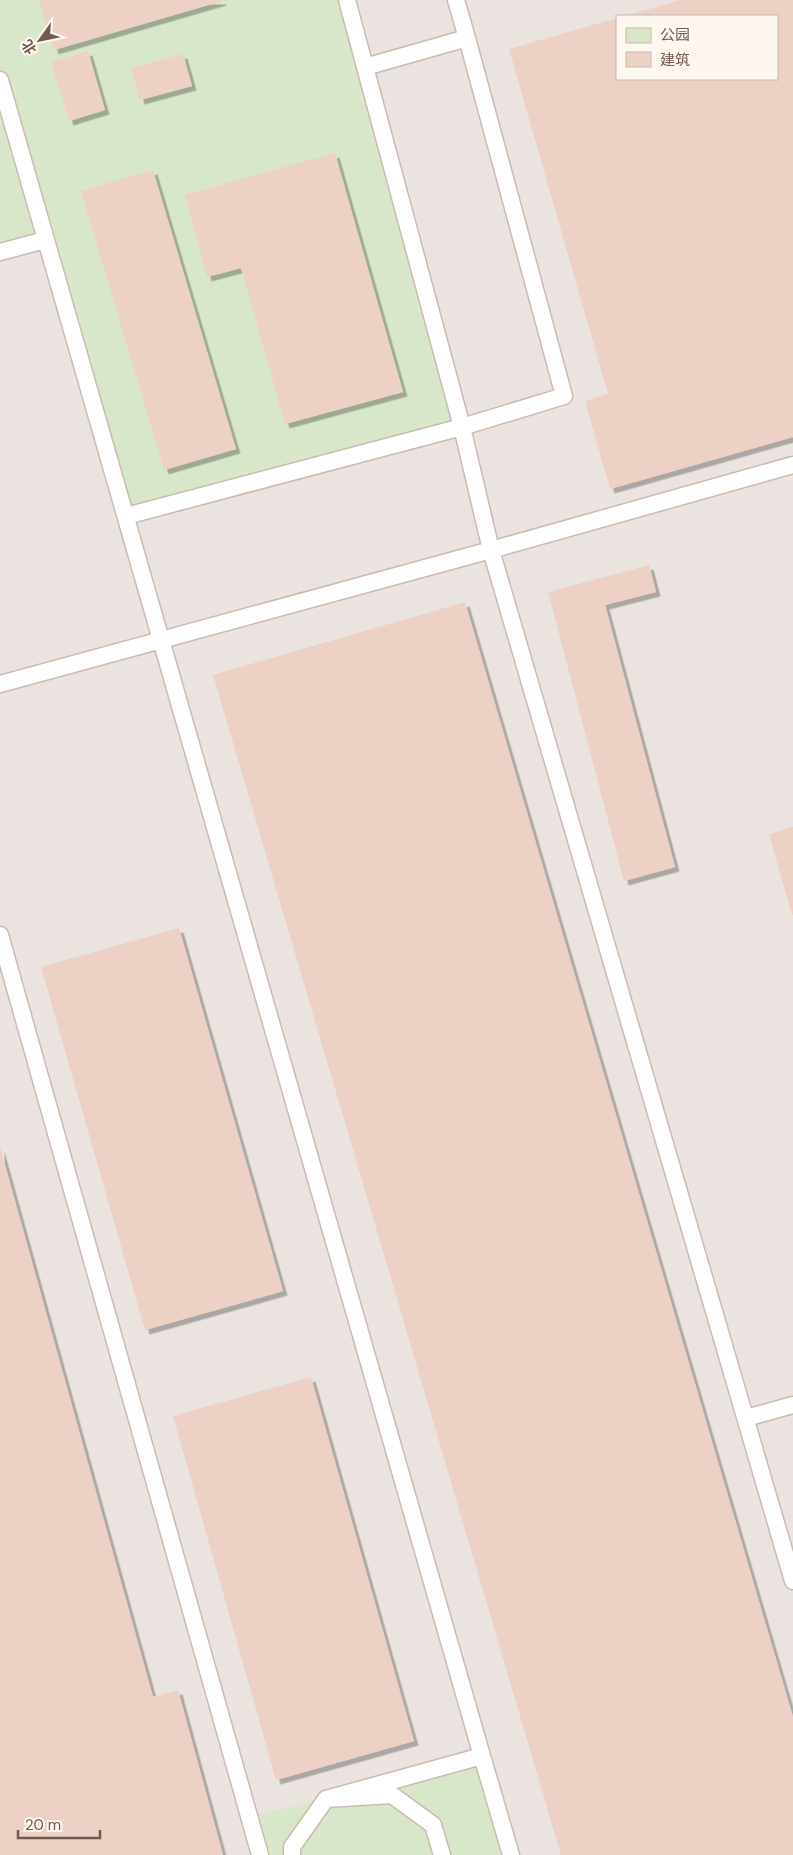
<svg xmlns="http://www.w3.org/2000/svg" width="793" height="1855" font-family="'DM Sans','Noto Sans SC',sans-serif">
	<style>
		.industrial { fill: #eae3df; fill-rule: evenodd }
		.green { fill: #d8e7c9 }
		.building { fill: #edd1c4; filter: url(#shadow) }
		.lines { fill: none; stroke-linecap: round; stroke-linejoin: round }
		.service-casing { stroke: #ccbab1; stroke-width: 19 }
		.service { stroke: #fff; stroke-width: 16 }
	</style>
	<defs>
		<filter id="shadow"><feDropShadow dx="4.5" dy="4.5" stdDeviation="0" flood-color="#0004"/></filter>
	</defs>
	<rect width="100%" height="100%" fill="#fbf2ea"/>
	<!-- industrial -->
	<path class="industrial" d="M0 0H793V1855H0ZM617 16H777V79H617Z"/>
	<!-- green -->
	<path class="green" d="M0 0H347L462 427 126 516 45 241 0 252V117L9 114 0 80Z
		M482 1756 510 1855H260L249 1817 326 1799Z"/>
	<!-- building -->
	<path class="building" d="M39 0H222V1L54 50Z
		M680 0H793V437L610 489 585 401 608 394 509 49 617 18V79H777V16H625Z
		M88 51 105 110 69 121 51 62Z
		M183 54 192 86 140 100 131 68Z
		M335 153 403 392 285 424 241 268 207 277 185 195Z
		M153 170 236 449 164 470 81 191Z
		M649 565 656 592 605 605 675 867 624 881 548 592Z
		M465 602 793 1717V1855H561L213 675Z
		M793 827V915H792L769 834Z
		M179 928 283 1291 145 1330 41 967Z
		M0 1147 153 1697 178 1690 223 1855H0Z
		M311 1377 414 1741 276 1780 173 1416Z"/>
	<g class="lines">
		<!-- service casing -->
		<g class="service-casing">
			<path id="service" d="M456 0 467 38
				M0 80 482 1756 326 1799
				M0 252 45 240
				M793 465 491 550 793 1581
				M126 516 462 427 564 396 467 38 365 67
				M0 684 491 550 462 427 347 0
				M0 935 260 1855
				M746 1418 793 1405
				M482 1756 511 1855
				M292 1855V1847L326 1799 392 1795 433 1825 442 1855"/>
		</g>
		<!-- service -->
		<use href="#service" class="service"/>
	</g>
	<!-- legend -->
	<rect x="616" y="15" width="162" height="65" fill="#fdf7f0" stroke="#c6b8b0"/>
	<rect x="626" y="28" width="25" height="15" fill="#d8e7c9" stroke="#c6b8b0"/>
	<text x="660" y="40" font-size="15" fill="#735950">公园</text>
	<rect x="626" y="52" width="25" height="15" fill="#edd1c4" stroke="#c6b8b0"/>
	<text x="660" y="65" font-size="15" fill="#735950">建筑</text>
	<!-- north arrow -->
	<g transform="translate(40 40) rotate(237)" stroke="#fdf7f0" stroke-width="4" paint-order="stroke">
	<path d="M0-4L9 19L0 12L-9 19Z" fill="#735950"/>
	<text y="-8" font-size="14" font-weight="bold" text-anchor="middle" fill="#735950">北</text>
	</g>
	<!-- scale -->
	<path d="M18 1830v8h82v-8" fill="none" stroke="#735950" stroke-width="2.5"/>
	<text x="25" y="1830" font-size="15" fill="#735950" stroke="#fdf7f0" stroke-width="4" paint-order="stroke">20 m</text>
</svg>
